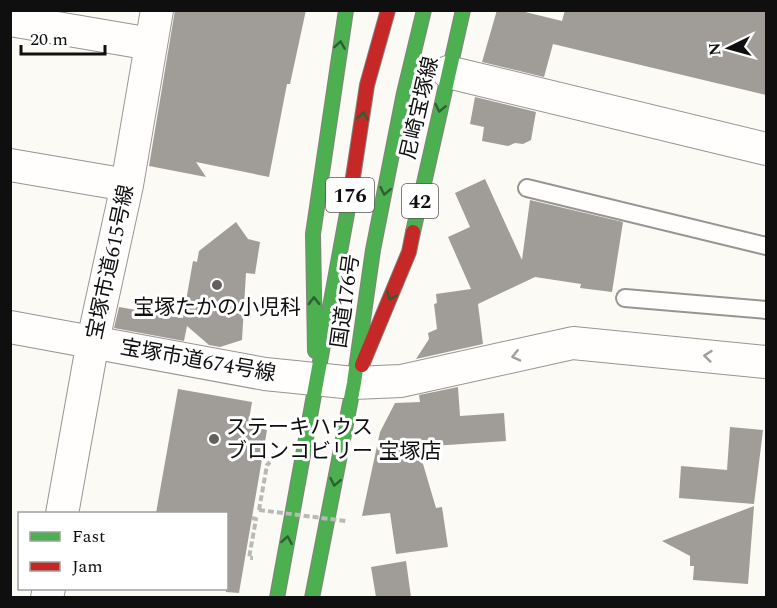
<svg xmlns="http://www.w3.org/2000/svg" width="777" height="608" font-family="Spectral,'Noto Sans JP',serif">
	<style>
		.building { fill: #a09d99 }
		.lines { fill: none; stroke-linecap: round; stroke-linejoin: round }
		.lane-casing { stroke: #969592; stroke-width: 20 }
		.street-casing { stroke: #969592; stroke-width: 34 }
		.fast-casing { stroke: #83827f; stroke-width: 16 }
		.jam-casing { stroke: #83827f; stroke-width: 16 }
		.path { stroke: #b9b9b8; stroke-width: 4; stroke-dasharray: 6 3; stroke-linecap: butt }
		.lane { stroke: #fffefd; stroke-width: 16 }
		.street { stroke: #fffefd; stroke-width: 32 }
		.fast { stroke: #4caf50; stroke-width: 14 }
		.jam { stroke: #c62828; stroke-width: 14 }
		.path-bridge { stroke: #b9b9b8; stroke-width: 4; stroke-dasharray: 6 3; stroke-linecap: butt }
		.oneway { stroke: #2e5f30 }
		.oneway2 { stroke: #9f9e9e }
		.poi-dot { fill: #62615f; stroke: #fff; stroke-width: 2 }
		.labels { text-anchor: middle; stroke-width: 6; stroke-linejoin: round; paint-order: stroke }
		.shield { fill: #fff; stroke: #575757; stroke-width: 1.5 }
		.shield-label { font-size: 20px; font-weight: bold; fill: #0f0f0f }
		.street-label { font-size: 21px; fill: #0f0f0f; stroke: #fff }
		.poi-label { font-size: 21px; fill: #0f0f0f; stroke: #fff }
	</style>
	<rect width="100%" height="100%" fill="#fcfaf4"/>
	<!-- building -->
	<path class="building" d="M175 10H306L290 84H287L269 177 196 162 206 177 149 166Z
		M497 10H517L562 21 565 10H766V95L553 44 544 77 482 62Z
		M475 97 536 112 531 140 523 144 515 143 508 146 482 141 484 127 470 124Z
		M485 179 522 260 530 200 623 222 612 292 580 288 581 284 535 277 478 304 483 344 416 359 429 339 428 333 437 329 434 304 437 303 436 294 471 289 448 237 470 227 455 193Z
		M236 222 248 239 260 242 255 274 246 273 242 340 220 347 209 345 187 326 184 341 114 328 119 307 183 318 193 261 197 262 199 251Z
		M458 387 460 416 504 413 506 441 418 447 436 508 442 507 448 547 396 554 390 513 362 516 380 432 395 403 420 402 419 395Z
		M178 389 252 402 248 426 267 430 239 593 226 592V513H156Z
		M730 427 763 430 754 504 679 498 681 466 727 470Z
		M754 506 748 584 693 580 694 566H690V556L662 541Z
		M406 561 411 597H376L371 567Z"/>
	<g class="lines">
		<!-- lane casing -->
		<g class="lane-casing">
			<path id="lane" d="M527 188 766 246
				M625 298 766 310"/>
		</g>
		<!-- street casing -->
		<g class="street-casing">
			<path id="street" d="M10 20 151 44
				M448 72 766 149
				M10 165 127 185
				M10 327 265 374 354 383 401 381 573 343 766 362
				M62 514 93 341 127 185 157 10
				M47 598 49 588"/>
		</g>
		<!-- fast casing -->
		<g class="fast-casing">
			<path id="fast" d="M413 232 463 10
				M315 351 313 234 346 10
				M277 598 350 197
				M312 598 354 383 373 250 404 93 424 10"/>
		</g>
		<!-- jam casing -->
		<g class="jam-casing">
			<path id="jam" d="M350 197 367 85 388 10
				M362 365 409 252 413 232"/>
		</g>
		<!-- path -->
		<path class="path" d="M259 510 267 465 270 462
			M252 518 256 519 249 558H253"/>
		<!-- lane -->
		<use href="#lane" class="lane"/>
		<!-- street -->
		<use href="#street" class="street"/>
		<!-- fast -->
		<use href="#fast" class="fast"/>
		<!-- jam -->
		<use href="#jam" class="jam"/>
		<!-- path-bridge -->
		<path class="path-bridge" d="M259 510 346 521"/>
	</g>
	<!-- one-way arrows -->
	<defs><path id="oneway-chevron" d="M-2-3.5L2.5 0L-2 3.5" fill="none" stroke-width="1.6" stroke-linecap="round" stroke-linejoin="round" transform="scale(1.5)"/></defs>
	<g class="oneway">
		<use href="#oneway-chevron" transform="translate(340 45) rotate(-81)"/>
		<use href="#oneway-chevron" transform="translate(440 108) rotate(102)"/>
		<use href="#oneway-chevron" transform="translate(363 116) rotate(-81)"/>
		<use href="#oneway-chevron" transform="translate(385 191) rotate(101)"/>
		<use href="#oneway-chevron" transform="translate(391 296) rotate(113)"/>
		<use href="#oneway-chevron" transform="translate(314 301) rotate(-91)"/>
		<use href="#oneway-chevron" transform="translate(335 482) rotate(101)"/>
		<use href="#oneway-chevron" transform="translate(287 540) rotate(-80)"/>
	</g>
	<g class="oneway2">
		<use href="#oneway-chevron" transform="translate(516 356) rotate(167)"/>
		<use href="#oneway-chevron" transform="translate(708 356) rotate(-174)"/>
	</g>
	<!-- markers -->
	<g class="poi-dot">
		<circle cx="217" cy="285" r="6"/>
		<circle cx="214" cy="439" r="6"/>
	</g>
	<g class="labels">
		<!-- shield labels -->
		<g class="shield">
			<rect x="326" y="178" width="48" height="34" rx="4.5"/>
			<rect x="402" y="184" width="36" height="34" rx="4.5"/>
		</g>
		<g class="shield-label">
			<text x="350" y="202">176</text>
			<text x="420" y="208">42</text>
		</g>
		<!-- street labels -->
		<g class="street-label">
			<text transform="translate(419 108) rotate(-77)" y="7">尼崎宝塚線</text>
			<text transform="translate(110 262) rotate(-78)" y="7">宝塚市道615号線</text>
			<text transform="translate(345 301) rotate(-82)" y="7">国道176号</text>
			<text transform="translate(198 360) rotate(10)" y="7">宝塚市道674号線</text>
		</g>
		<!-- poi labels -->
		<g class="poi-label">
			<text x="217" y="314">宝塚たかの小児科</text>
			<text x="226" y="434" text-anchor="start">ステーキハウス<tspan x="226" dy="24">ブロンコビリー 宝塚店</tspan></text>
		</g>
	</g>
	<!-- border -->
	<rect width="777" height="608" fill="none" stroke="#0f0f0f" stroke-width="24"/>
	<!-- legend -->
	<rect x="18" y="512" width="210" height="78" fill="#ffffff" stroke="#9f9f9f" stroke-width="1.5"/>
	<rect x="30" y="532" width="30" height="9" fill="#4caf50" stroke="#9f9f9f" stroke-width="1.5"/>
	<text x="72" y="542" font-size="18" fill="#0f0f0f">Fast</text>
	<rect x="30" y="562" width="30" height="9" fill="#c62828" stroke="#9f9f9f" stroke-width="1.5"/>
	<text x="72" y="572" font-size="18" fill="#0f0f0f">Jam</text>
	<!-- north arrow -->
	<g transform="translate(729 48) rotate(265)" stroke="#ffffff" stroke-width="4.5" paint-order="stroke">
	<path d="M0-4.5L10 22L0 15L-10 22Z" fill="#0f0f0f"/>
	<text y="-9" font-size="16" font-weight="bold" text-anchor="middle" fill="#0f0f0f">N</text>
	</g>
	<!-- scale -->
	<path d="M21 45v9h84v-9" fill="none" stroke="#0f0f0f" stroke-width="3"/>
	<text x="30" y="45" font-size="18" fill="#0f0f0f" stroke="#ffffff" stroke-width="4.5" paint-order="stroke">20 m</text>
</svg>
